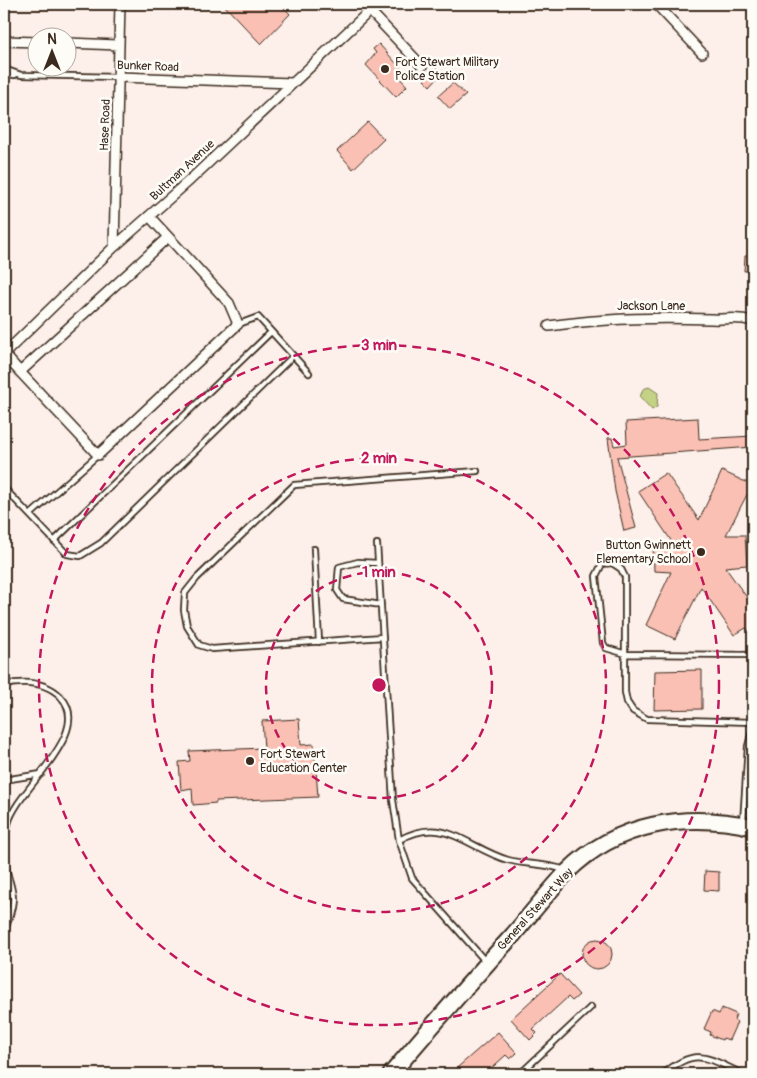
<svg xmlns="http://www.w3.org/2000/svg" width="757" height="1078" font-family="Pangolin,sans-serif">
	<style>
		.green { fill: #c4d285; stroke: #807e52 }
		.building { fill: #fbc0b4; stroke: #3b2a1e }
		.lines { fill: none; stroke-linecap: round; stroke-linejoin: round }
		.lane-casing { stroke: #3b2a1e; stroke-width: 8 }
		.street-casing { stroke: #3b2a1e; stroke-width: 12 }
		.primary-casing { stroke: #3b2a1e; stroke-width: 19 }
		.lane { stroke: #fdfcf7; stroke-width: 4.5 }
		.street { stroke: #fdfcf7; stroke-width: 9 }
		.primary { stroke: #fdfcf7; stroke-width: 15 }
		.ring { fill: none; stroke: #c2185b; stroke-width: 2.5; stroke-dasharray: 9 6 }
		.poi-dot { fill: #3b2a1e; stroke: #fdfcf7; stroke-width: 2 }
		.labels { text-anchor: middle; stroke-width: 5; stroke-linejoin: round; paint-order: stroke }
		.poi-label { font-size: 12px; fill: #3b2a1e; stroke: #fdfcf7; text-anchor: start }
		.street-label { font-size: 12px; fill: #3b2a1e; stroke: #fdfcf7 }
		.centre { fill: #c2185b; stroke: #fdfcf7; stroke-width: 2.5 }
		.ring-label { font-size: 15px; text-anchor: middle; font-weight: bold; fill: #c2185b; stroke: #fdfcf7; stroke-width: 5; stroke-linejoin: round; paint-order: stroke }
	</style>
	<rect width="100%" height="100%" fill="#fdf0ea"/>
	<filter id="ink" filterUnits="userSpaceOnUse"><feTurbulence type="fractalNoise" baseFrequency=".02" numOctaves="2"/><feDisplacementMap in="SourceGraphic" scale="10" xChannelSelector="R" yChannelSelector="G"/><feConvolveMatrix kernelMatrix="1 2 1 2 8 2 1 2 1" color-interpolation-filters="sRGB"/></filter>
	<g filter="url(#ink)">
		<!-- green -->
		<path class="green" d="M649 387 658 393 657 407 652 410 640 397 643 389Z"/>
		<!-- building -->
		<path class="building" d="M223 4H281L290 14 261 44Z
			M379 44 405 73 400 78 407 86 396 97 366 65 376 53 373 49Z
			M436 68 441 74 430 86 424 80Z
			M453 83 466 95 450 109 438 96Z
			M368 122 384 139 353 169 337 151Z
			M753 255V270L744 271 745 256Z
			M698 418 699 439 753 436V447L617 457 636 528 624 531 615 491 608 438H612L614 446 627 444 626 422Z
			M722 471 752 485 726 535H745L747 565 725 567 753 606V635L746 628 734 635 701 587 675 639 646 625 671 572 654 571 653 544 672 542 638 491 666 473 699 520Z
			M702 670V709L654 710 655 671Z
			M299 719 301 745 314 744 318 797 216 801V803L193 805 192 788 181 790 179 762 190 761 189 751 264 748 262 721Z
			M705 871 719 872V891L704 890Z
			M582 954a15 15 0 1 1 30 0a15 15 0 1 1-30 0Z
			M560 974 579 995 572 1001 568 997 533 1029 537 1033 530 1040 511 1019Z
			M722 1008 736 1014 734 1020 737 1022 729 1040 723 1038 722 1040 710 1035 711 1032 704 1029 712 1011 719 1014Z
			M498 1032 517 1053 510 1059 506 1055 485 1074H450Z"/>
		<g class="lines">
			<!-- lane casing -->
			<g class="lane-casing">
				<path id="lane" d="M4 69 21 75 119 77
					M4 74 15 75
					M239 324 258 317 309 373
					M4 488 67 554 80 556 101 543 292 357
					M30 515 98 455
					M54 541 271 332
					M377 544 393 800 399 840 412 878 486 962
					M314 549 319 642
					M378 563 358 562 339 567 337 590 343 599 381 605
					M383 637 212 649 199 645 187 626 184 610 185 593 197 578 294 485 477 471
					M753 655 626 654 606 648 603 643 596 576 602 564 612 563 621 569 625 577V692L627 702 633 711 647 719 753 722
					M4 685C24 681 45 681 60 696 96 732 16 789 8 824 5 836 3 850 5 862 6 874 13 887 13 899 12 911 8 922 4 932
					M4 780 41 774
					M743 823 748 746 753 728
					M399 840C445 814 467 848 508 860 526 865 547 863 565 870
					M520 1074 591 1007
					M663 1074C697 1046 707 1058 743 1074"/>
			</g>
			<!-- street casing -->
			<g class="street-casing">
				<path id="street" d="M656 4 702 53
					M370 11 422 66
					M4 41 38 42
					M68 43 118 45
					M119 77 293 83
					M114 247 120 4
					M549 326C603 318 656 317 711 319 729 320 734 316 753 321
					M4 354 114 247 190 180 377 4
					M4 354 20 372 168 237
					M20 372 98 455 238 324 229 303 149 216"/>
			</g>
			<!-- primary casing -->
			<g class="primary-casing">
				<path id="primary" d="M391 1074C431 1027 471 981 513 935 531 914 548 892 567 872 617 822 686 812 753 827"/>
			</g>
			<!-- lane -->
			<use href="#lane" class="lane"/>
			<!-- street -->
			<use href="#street" class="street"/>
			<!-- primary -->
			<use href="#primary" class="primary"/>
		</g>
	</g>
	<!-- distance rings -->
	<g class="ring">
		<circle cx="379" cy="685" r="113"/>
		<circle cx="379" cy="685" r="227"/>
		<circle cx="379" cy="685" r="340"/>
	</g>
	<!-- markers -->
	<g class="poi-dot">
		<circle cx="385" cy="69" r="5"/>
		<circle cx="701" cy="552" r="5"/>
		<circle cx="250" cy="761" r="5"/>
	</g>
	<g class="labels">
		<!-- poi labels -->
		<g class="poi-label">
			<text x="395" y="66">Fort Stewart Military<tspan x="395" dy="14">Police Station</tspan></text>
			<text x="691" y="549" text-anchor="end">Button Gwinnett<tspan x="691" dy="14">Elementary School</tspan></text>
			<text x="260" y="758">Fort Stewart<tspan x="260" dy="14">Education Center</tspan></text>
		</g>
		<!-- street labels -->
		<g class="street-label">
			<text transform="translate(148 66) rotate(2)" y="4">Bunker Road</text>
			<text transform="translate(105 125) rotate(-88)" y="4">Hase Road</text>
			<text transform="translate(182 170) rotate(-43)" y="4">Bultman Avenue</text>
			<text x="651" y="310">Jackson Lane</text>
			<text transform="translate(535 909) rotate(-48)" y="4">General Stewart Way</text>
		</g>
	</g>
	<circle cx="379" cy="685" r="8" class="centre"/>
	<g class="ring-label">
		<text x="379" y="350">3 min</text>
		<text x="379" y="463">2 min</text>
		<text x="379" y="577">1 min</text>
	</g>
	<!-- margin -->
	<rect width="757" height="1078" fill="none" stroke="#fdfcf7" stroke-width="20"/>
	<rect x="10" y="10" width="737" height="1058" fill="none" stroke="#3b2a1e" stroke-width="2" filter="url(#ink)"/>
	<!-- north arrow -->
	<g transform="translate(52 52)"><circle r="24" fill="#fdfcf7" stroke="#afa8a0"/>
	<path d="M0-4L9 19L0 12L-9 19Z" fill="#3b2a1e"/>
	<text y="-8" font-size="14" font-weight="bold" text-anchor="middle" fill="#3b2a1e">N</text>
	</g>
</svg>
